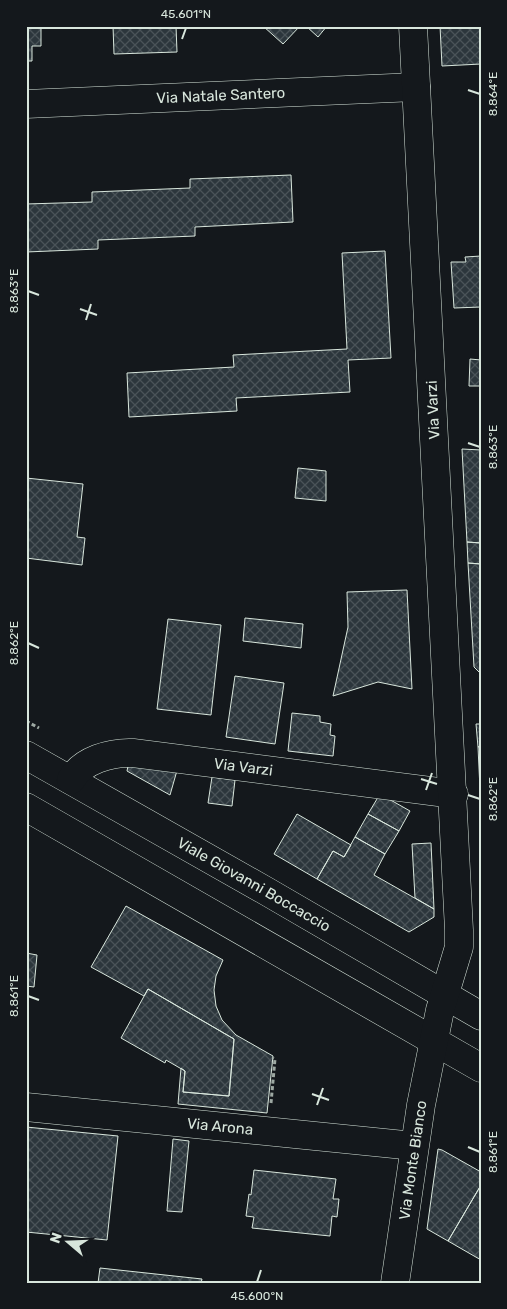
<svg xmlns="http://www.w3.org/2000/svg" width="507" height="1309" font-family="Rubik,sans-serif">
	<style>
		.building { fill: url(#building-cross-hatch); stroke: #d8e6dc }
		.lines { fill: none; stroke-linecap: round; stroke-linejoin: round }
		.minor-casing { stroke: #d8e6dc; stroke-width: 29 }
		.path { stroke: #9da8a2; stroke-width: 3; stroke-dasharray: 4 2.5; stroke-linecap: butt }
		.minor { stroke: #14181c; stroke-width: 28 }
		.ticks { fill: none; stroke: #d8e6dc; stroke-width: 2 }
		.labels { text-anchor: middle; stroke-width: 4; stroke-linejoin: round; paint-order: stroke }
		.street-label { font-size: 15px; fill: #d8e6dc; stroke: #14181c }
		.neatline { fill: none; stroke: #d8e6dc; stroke-width: 2 }
		.ticks-label { font-size: 12px; text-anchor: middle; fill: #d8e6dc }
	</style>
	<defs>
		<pattern id="building-cross-hatch" width="8" height="8" patternUnits="userSpaceOnUse" patternTransform="scale(1.25)"><rect width="8" height="8" fill="#2c363c"/><path d="M0 0l8 8M0 8l8-8" fill="none" stroke="#4a5358"/></pattern>
	</defs>
	<rect width="100%" height="100%" fill="#14181c"/>
	<!-- building -->
	<path class="building" d="M26 26H41V46H32V61H26Z
		M113 26H176L177 52 114 54Z
		M263 26H300L283 44Z
		M306 26H327L318 37Z
		M440 26H481V64L442 66Z
		M291 175 293 222 195 227V236L98 240V249L26 252V204L92 202V192L190 188V179Z
		M385 251 391 358 348 360 350 392 236 398 237 411 129 417 127 373 234 367 233 355 347 349 342 253Z
		M481 256V307L454 308 451 262H466L465 257Z
		M470 359 481 360V386H469Z
		M462 449 481 450V543L467 542Z
		M298 468 326 471V501L295 498Z
		M26 478 83 484 77 537 85 538 82 565 26 558Z
		M467 542 481 543V564L468 563Z
		M468 563 481 564V674L474 667Z
		M407 590 412 689 378 682 333 696 348 627 347 592Z
		M245 618 303 624 301 648 243 641Z
		M168 619 221 625 211 715 157 709Z
		M235 676 284 683 275 744 226 737Z
		M292 713 320 716V722L331 724 330 735 335 736 333 756 288 751Z
		M476 724H481V746L478 747Z
		M481 746V810L478 747Z
		M129 761 178 767 170 795 127 771Z
		M212 777 235 780 232 806 208 803Z
		M380 794 410 811 399 831 368 814Z
		M297 814 351 845 344 857 333 851 317 879 274 854Z
		M368 814 399 831 385 854 355 837Z
		M355 837 385 854 374 875 434 909V917L409 932 317 879 333 851 344 857Z
		M431 843 434 909 415 898 412 844Z
		M126 906 223 960 216 976 214 990 216 1006 222 1020 236 1035 273 1056 267 1113 178 1104 181 1068 185 1071 183 1092 229 1096 234 1039 148 989 144 996 91 967Z
		M26 953 37 955 34 987 26 986Z
		M148 989 234 1039 229 1096 183 1092 185 1071 166 1060 165 1063 121 1038Z
		M26 1127 118 1136 107 1240 26 1232Z
		M173 1139 189 1141 182 1212 167 1211Z
		M438 1149 442 1150 481 1172V1185L448 1241 427 1229Z
		M254 1170 336 1179 333 1199H339L337 1217 332 1216 330 1236 252 1228 254 1217 246 1216 249 1194 251 1195Z
		M481 1185V1260L448 1241Z
		M100 1268 202 1279 201 1283H98Z"/>
	<g class="lines">
		<!-- minor casing -->
		<g class="minor-casing">
			<g id="minor">
				<path id="s1" d="M26 104 416 87"/>
				<path id="s2" d="M26 755 266 891 481 1016"/>
				<path id="s3" d="M71 780C82 760 111 752 133 753L454 794"/>
				<path d="M26 807 481 1068"/>
				<path id="s4" d="M26 1107 414 1146"/>
				<path id="s5" d="M395 1283 421 1105 440 1010 459 947V930L413 26"/>
			</g>
		</g>
		<!-- path -->
		<path class="path" d="M26 721 39 728
			M271 1103 275 1059 273 1058"/>
		<!-- minor -->
		<use href="#minor" class="minor"/>
	</g>
	<!-- ticks -->
	<path class="ticks" d="M182 39 186 28M468 90 480 94M28 291 39 295M80 309 97 315M86 320 91 304M468 443 480 447M28 643 39 648M421 779 437 784M426 790 432 773M468 795 480 799M28 996 39 1000M312 1094 329 1100M317 1105 323 1088M468 1147 480 1152M257 1282 261 1270"/>
	<g class="labels">
		<!-- street labels -->
		<g class="street-label">
			<text dy="5" stroke="none"><textPath href="#s1" startOffset="195">Via Natale Santero</textPath></text>
			<text transform="translate(433 410) rotate(-93)" y="5">Via Varzi</text>
			<text dy="5" stroke="none"><textPath href="#s3" startOffset="182">Via Varzi</textPath></text>
			<text dy="5" stroke="none"><textPath href="#s2" startOffset="262">Viale Giovanni Boccaccio</textPath></text>
			<text dy="5" stroke="none"><textPath href="#s4" startOffset="195">Via Arona</textPath></text>
			<text dy="5" stroke="none"><textPath href="#s5" startOffset="124">Via Monte Bianco</textPath></text>
		</g>
	</g>
	<!-- border -->
	<rect width="507" height="1309" fill="none" stroke="#14181c" stroke-width="55"/>
	<!-- north arrow -->
	<g transform="translate(68 1242) rotate(289)" stroke="#14181c" stroke-width="4" paint-order="stroke">
	<path d="M0-4L9 19L0 12L-9 19Z" fill="#d8e6dc"/>
	<text y="-8" font-size="14" font-weight="bold" text-anchor="middle" fill="#d8e6dc">N</text>
	</g>
	<rect x="28" y="28" width="452" height="1254" class="neatline"/>
	<g class="ticks-label">
		<text x="186" y="18">45.601°N</text>
		<text transform="translate(493 94) rotate(-90)" y="4">8.864°E</text>
		<text transform="translate(14 291) rotate(-90)" y="4">8.863°E</text>
		<text transform="translate(493 447) rotate(-90)" y="4">8.863°E</text>
		<text transform="translate(14 643) rotate(-90)" y="4">8.862°E</text>
		<text transform="translate(493 799) rotate(-90)" y="4">8.862°E</text>
		<text transform="translate(14 996) rotate(-90)" y="4">8.861°E</text>
		<text transform="translate(493 1152) rotate(-90)" y="4">8.861°E</text>
		<text x="257" y="1300">45.600°N</text>
	</g>
</svg>
